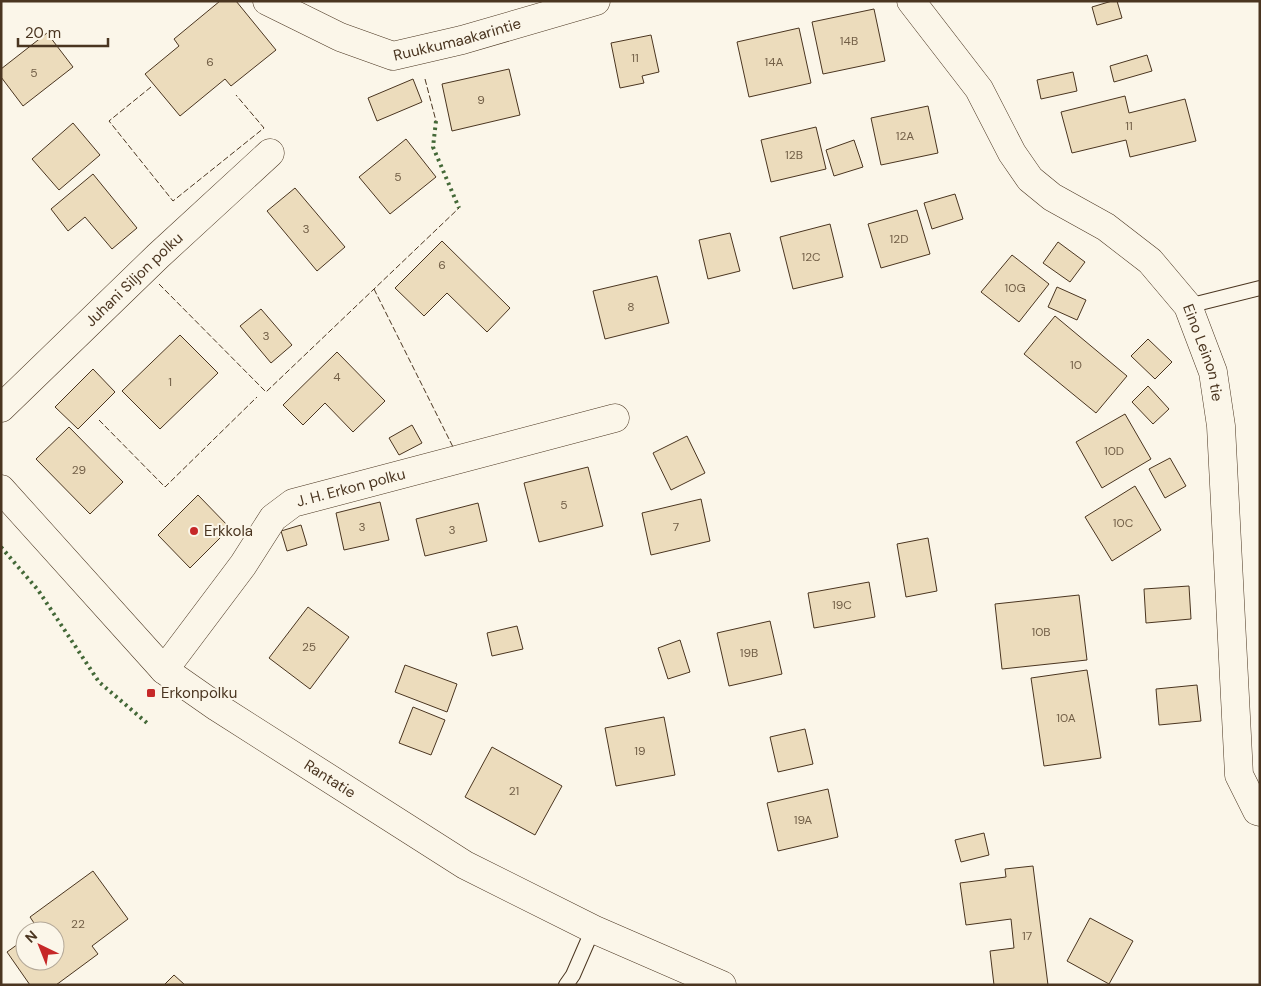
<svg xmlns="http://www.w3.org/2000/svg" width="1261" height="986" font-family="'DM Sans',sans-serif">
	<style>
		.building { fill: #ecdcbc; stroke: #4a3520 }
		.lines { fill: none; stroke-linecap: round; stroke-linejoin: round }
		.lane-casing { stroke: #4a3520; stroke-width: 16 }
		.street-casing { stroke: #4a3520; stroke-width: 29 }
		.secondary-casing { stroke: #4a3520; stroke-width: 29 }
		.lane { stroke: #fbf6e9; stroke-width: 14 }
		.street { stroke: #fbf6e9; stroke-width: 28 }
		.secondary { stroke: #fbf6e9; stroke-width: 28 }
		.hedge { stroke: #436837; stroke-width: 4; stroke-dasharray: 2.5 4; stroke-linecap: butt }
		.fence { stroke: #4a3520; stroke-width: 1; stroke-dasharray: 6 2.5; stroke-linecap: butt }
		.poi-dot { fill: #c62828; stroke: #fbf6e9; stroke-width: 2 }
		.labels { text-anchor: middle; stroke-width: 4; stroke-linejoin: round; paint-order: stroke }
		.number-label { font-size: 12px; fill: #725f47 }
		.street-label { font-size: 15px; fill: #4a3520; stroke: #fbf6e9 }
		.poi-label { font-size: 15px; fill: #4a3520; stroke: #fbf6e9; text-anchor: start }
	</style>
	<rect width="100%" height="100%" fill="#fbf6e9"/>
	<!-- building -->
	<path class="building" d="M220 1H236L276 50 231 86 225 79 180 116 145 74 179 46 174 39Z
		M1112 1H1117L1122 18 1097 25 1092 7Z
		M874 9 885 61 823 74 812 22Z
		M799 28 811 83 749 97 737 42Z
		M47 33 73 67 23 106 1 77V69Z
		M651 35 659 72 642 76 644 83 620 88 611 43Z
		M1147 55 1152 71 1114 82 1110 66Z
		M509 69 520 115 452 131 442 84Z
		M1073 72 1077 91 1041 99 1037 80Z
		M413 79 422 102 377 121 368 98Z
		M1125 96 1129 113 1185 99 1196 141 1130 157 1126 140 1072 153 1061 112Z
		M928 106 938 153 881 165 871 118Z
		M73 123 100 155 59 190 32 159Z
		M816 127 826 169 771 182 761 140Z
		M406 139 436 177 390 214 359 177Z
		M854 140 863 167 834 176 826 150Z
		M93 174 137 228 112 249 85 217 68 231 51 209Z
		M295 188 345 247 317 271 267 211Z
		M955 194 963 219 932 229 924 203Z
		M917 210 930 254 881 268 868 224Z
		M830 224 843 277 793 289 780 237Z
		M730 233 740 271 708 279 699 240Z
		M442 241 510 308 487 332 447 293 424 316 395 288Z
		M1058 242 1085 262 1070 282 1043 263Z
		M1012 255 1049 284 1019 322 981 292Z
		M657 276 669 323 605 339 593 291Z
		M1057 287 1086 300 1077 320 1048 307Z
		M261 309 292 345 271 363 240 326Z
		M1055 316 1127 376 1096 413 1024 354Z
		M180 335 218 373 160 429 122 391Z
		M1148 339 1172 362 1155 379 1131 356Z
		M337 352 385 401 353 432 325 403 303 425 283 405Z
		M93 369 115 392 78 429 55 407Z
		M1148 386 1169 409 1153 424 1132 402Z
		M1125 414 1151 459 1102 488 1076 442Z
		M412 425 422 443 399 455 389 438Z
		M69 427 123 482 90 514 36 459Z
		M687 436 705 473 671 490 653 453Z
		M1170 458 1186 486 1165 498 1149 469Z
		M588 467 603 526 539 542 524 483Z
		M1135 486 1161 530 1112 561 1085 517Z
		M198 495 230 528 190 568 158 535Z
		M701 499 710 541 651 555 642 513Z
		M380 502 389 540 344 550 336 513Z
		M478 503 487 541 425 556 416 519Z
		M301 525 307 545 287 551 281 531Z
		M928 538 937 591 906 597 897 544Z
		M869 582 875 617 814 628 808 593Z
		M1189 586 1191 619 1146 623 1144 589Z
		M1079 595 1087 660 1002 669 995 604Z
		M308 607 349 637 310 689 269 658Z
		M770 621 782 674 729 686 717 633Z
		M517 626 523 649 492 656 487 633Z
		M680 640 690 672 668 679 658 648Z
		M405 665 457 684 447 712 395 692Z
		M1087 670 1101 758 1044 766 1031 678Z
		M1197 685 1201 721 1159 725 1156 689Z
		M413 707 445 720 431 755 399 743Z
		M664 717 675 775 616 786 605 728Z
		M805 729 813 764 778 772 770 737Z
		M492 747 562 786 535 835 465 797Z
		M828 789 838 837 778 851 767 803Z
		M984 833 989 855 961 862 955 840Z
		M1033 866 1048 985H994L990 951 1014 948 1011 919 966 925 960 883 1006 877 1005 869Z
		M93 871 128 919 92 946 98 954 56 985H30L7 952 25 939V961H55V931H35L38 929 30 917Z
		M1090 918 1133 941 1109 984 1067 961Z
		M174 975 185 985H164Z"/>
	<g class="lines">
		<!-- lane casing -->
		<g class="lane-casing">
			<path id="lane" d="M1188 306 1260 288
				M566 985 573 975 593 929"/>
		</g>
		<!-- street casing -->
		<g class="street-casing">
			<g id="street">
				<path id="s1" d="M267 1 340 37 393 56 462 40 596 1"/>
				<path id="s2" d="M911 1 979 89 1012 153 1030 179 1052 197 1106 227 1150 261 1188 306 1213 372 1221 426 1239 775 1257 811 1260 812"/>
				<path id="s3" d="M1 408 158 256 270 153"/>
				<path id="s4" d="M164 670 243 565 273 518 293 503 615 418"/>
			</g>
		</g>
		<!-- secondary casing -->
		<g class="secondary-casing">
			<g id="secondary">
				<path id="s5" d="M1 489 164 670 217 707 465 865 593 929 722 985"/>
			</g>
		</g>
		<!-- lane -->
		<use href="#lane" class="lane"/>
		<!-- street -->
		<use href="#street" class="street"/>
		<!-- secondary -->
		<use href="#secondary" class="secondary"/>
		<!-- hedge -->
		<path class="hedge" d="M436 121 433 147 459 208
			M1 547 38 590 99 682 147 723"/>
		<!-- fence -->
		<path class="fence" d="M425 79 436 121
			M151 87 109 121 173 201 264 128 236 95
			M159 284 266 392 459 208
			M374 289 453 447
			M99 420 165 487 257 397"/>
	</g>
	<!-- markers -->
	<g class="poi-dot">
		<circle cx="194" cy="531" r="5"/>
		<rect x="146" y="688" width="10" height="10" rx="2.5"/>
	</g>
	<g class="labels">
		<!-- number labels -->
		<g class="number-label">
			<text x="849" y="45">14B</text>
			<text x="635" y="62">11</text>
			<text x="210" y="66">6</text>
			<text x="774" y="66">14A</text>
			<text x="34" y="77">5</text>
			<text x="481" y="104">9</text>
			<text x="1129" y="130">11</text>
			<text x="905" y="140">12A</text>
			<text x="794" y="159">12B</text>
			<text x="398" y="181">5</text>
			<text x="306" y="233">3</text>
			<text x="899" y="243">12D</text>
			<text x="811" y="261">12C</text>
			<text x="442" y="269">6</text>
			<text x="1015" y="292">10G</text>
			<text x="631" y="311">8</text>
			<text x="266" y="340">3</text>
			<text x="1076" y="369">10</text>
			<text x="337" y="381">4</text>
			<text x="170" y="386">1</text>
			<text x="1114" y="455">10D</text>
			<text x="79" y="474">29</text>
			<text x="564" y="509">5</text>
			<text x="1123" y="527">10C</text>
			<text x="362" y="531">3</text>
			<text x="676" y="531">7</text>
			<text x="452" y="534">3</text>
			<text x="842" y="609">19C</text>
			<text x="1041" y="636">10B</text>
			<text x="309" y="651">25</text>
			<text x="749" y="657">19B</text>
			<text x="1066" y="722">10A</text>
			<text x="640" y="755">19</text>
			<text x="514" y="795">21</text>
			<text x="803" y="824">19A</text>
			<text x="78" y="928">22</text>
			<text x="1027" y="940">17</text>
		</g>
		<!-- street labels -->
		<g class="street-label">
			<text dy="5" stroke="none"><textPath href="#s1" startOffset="204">Ruukkumaakarintie</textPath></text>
			<text dy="5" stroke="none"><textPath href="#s3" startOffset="185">Juhani Siljon polku</textPath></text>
			<text dy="5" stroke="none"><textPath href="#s2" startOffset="469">Eino Leinon tie</textPath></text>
			<text dy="5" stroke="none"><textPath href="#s4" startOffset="272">J. H. Erkon polku</textPath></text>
			<text dy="5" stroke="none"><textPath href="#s5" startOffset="442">Rantatie</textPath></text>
		</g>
		<!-- poi labels -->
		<g class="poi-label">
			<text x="204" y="536">Erkkola</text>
			<text x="161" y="698">Erkonpolku</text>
		</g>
	</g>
	<!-- border -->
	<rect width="1261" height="986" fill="none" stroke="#4a3520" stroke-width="5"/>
	<!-- north arrow -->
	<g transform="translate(40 946) rotate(317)"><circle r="24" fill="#fbf6e9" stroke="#b4a999"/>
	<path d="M0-4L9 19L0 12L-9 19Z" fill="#c62828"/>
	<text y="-8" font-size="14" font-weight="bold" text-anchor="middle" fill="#4a3520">N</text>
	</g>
	<!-- scale -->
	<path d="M18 38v8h90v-8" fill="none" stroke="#4a3520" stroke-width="2.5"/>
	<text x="25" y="38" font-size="15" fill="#4a3520" stroke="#fbf6e9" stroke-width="4" paint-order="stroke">20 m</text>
</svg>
